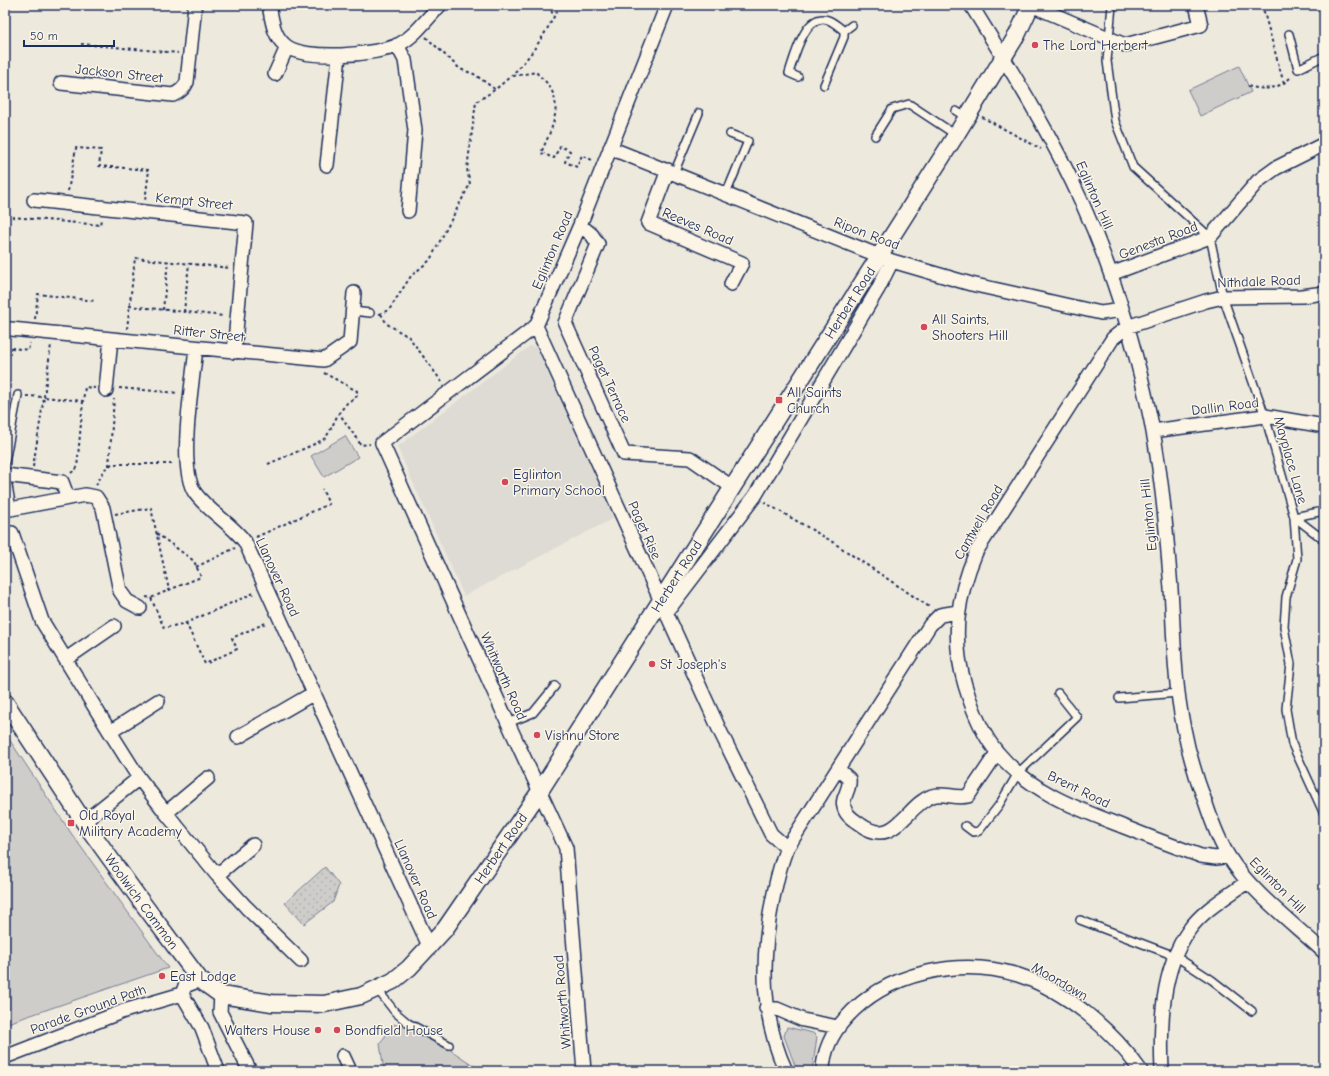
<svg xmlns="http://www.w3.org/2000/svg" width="1329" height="1076" font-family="'Comic Neue',sans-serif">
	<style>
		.built { fill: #dedbd4 }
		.grass { fill: #cfcdca; stroke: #757e94 }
		.park { fill: url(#park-dots); stroke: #757e94 }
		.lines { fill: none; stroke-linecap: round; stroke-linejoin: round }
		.service-casing { stroke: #1b2f5e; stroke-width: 10 }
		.minor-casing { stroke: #1b2f5e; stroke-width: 16 }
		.tertiary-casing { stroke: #1b2f5e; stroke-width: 19 }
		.path { stroke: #1b2f5e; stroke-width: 2; stroke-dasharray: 3 3; stroke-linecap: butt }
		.service { stroke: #fcf5e5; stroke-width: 7 }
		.minor { stroke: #fcf5e5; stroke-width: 13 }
		.tertiary { stroke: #fcf5e5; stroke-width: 16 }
		.poi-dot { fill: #d1495b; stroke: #fcf5e5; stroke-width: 1.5 }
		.labels { text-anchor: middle; stroke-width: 3; stroke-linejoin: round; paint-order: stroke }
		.poi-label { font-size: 14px; fill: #1b2f5e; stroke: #fcf5e5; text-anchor: start }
		.street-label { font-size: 14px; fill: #1b2f5e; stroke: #fcf5e5 }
	</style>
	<defs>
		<pattern id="park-dots" width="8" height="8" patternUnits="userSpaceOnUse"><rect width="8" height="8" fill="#cfcdca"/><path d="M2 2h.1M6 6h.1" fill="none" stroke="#b1b0b0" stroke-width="1.8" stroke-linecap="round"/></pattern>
	</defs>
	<rect width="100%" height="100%" fill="#eee9dd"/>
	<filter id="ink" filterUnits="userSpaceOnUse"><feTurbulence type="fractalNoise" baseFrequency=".025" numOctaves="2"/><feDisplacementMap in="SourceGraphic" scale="8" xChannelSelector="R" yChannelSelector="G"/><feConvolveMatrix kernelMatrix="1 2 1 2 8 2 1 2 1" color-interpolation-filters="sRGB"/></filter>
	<g filter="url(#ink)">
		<!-- built -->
		<path class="built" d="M530 346 536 347 614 518 464 596 397 447Z"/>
		<!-- grass -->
		<path class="grass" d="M1239 66 1251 92 1200 116 1188 90Z
			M345 436 358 457 324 477 311 456Z
			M5 733 71 833 168 968 5 1024Z
			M393 1024 425 1033 482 1071H384L380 1044Z
			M787 1027 813 1033 817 1037 812 1071H797L784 1036Z"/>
		<!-- park -->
		<path class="park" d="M325 867 339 885 333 902 304 924 285 903Z"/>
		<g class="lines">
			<!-- service casing -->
			<g class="service-casing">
				<path id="service" d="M1112 5 1107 61 1115 121 1133 167 1210 237 1223 297 1265 416 1294 517 1297 559 1286 597 1284 627 1291 664 1286 709 1292 744 1324 814
					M1289 34 1298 69 1324 56
					M798 77 789 73C794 58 805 12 828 20 834 22 839 27 844 31
					M824 85 844 37V31L852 25
					M956 111 966 117
					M875 136 892 109 909 104 956 135
					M674 173 699 113
					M726 194 748 141 730 134
					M353 311 370 313
					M5 462 18 395
					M1294 517 1324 540
					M1294 517 1324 511
					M1119 698 1178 693
					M508 723 533 713 555 686
					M965 826 973 832 979 831 999 805 1018 773 1077 717 1058 693
					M1080 920 1175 956 1212 980 1252 1011
					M377 989 395 1012 408 1023 449 1045"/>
			</g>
			<!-- minor casing -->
			<g class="minor-casing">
				<path id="minor" d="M269 5C272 20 273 36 286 46 305 61 377 55 398 45 415 36 427 19 440 5
					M971 5C1011 70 1052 135 1083 205 1111 267 1131 332 1146 398 1161 461 1166 525 1171 589 1174 634 1174 680 1183 724 1188 751 1196 778 1206 804 1212 822 1219 841 1229 857 1250 891 1294 924 1324 952
					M1031 5 1125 45 1201 25 1196 5
					M397 45 405 60 415 130 408 211
					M275 74 287 47
					M61 83 173 95C180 92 184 89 187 82L195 5
					M610 148 892 261 971 284 1012 293 1101 313 1122 310
					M327 165 339 56
					M668 170 648 223 742 263 731 284
					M34 200 246 223 234 352
					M580 225 592 235 598 244 565 323 624 454 690 458 732 487
					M1111 274 1210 237 1258 181 1276 168 1324 144
					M536 326 720 731 771 834 787 848
					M11 329 324 360 350 342 354 293
					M196 348C193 382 177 466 195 493 209 512 231 523 245 542L430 948
					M106 390 111 339
					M1153 431 1265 416 1324 426
					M5 475 62 482 68 498
					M5 486 9 509
					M5 510 85 495 96 497 103 508 120 591 127 601 140 608
					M12 533 42 621 110 732
					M666 613 755 496 878 289 892 261
					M66 659 114 626
					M158 701 110 732 139 778 166 813
					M238 737 314 693
					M838 769 849 779C851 790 841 797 844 807 846 816 854 820 861 825 895 849 906 805 932 796 943 792 955 799 968 796L997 753
					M208 778 166 813 217 875
					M84 822 139 778
					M253 845 217 875 246 907 301 961
					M1228 856 1216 858 1201 856C1176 847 1152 838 1127 828 1081 810 1031 793 998 753 982 735 972 708 965 685 951 638 957 597 976 552L1113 338 1127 327 1206 301 1223 297 1302 296 1324 293
					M182 994 202 1028 218 1071
					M221 995 220 1012 250 1071
					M766 1008 777 1009 803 1020 838 1027
					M343 1056 350 1071
					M5 1057 124 1011 182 994 185 986 200 980
					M584 1071 566 848 508 723 382 443 536 326 580 225 667 5
					M786 1071C761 1017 761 961 772 903 776 884 779 866 787 848L930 625 940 615 958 612
					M823 1071C823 1052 832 1033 845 1019 886 972 960 957 1018 975 1067 991 1112 1030 1141 1071
					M1162 1071C1160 1024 1161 970 1189 930 1203 910 1228 896 1247 882"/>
			</g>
			<!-- tertiary casing -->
			<g class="tertiary-casing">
				<g id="tertiary">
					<path id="s1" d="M5 702 84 822 138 897 200 980 221 995 272 1003 324 1004 361 996 393 981 409 968 445 929 540 791 956 135 1017 35 1031 5"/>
				</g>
			</g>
			<!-- path -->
			<path class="path" d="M549 5 554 17
				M1262 5 1284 84
				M426 37 460 69 474 74 496 90
				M81 44 178 53
				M513 76 536 72C540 77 546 81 549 86 564 108 550 132 541 153L554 158 560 146 570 151 565 162 577 167 582 155 592 160
				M1248 86C1264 91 1280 89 1292 76
				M982 117 1041 149
				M68 191 76 148 101 150 99 166 149 170 145 201
				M12 217 100 225 101 219
				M129 306 224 316
				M163 310 168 261
				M184 312 189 263
				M379 314 389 310 411 276 430 260 470 184 467 169 476 102C517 78 539 47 560 5
				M381 314 387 324 409 337 442 382
				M35 319 38 294 95 301
				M127 329 135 258 230 268
				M5 347 28 350 30 343
				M324 373 357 391V396L347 403 339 413 361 445 370 444
				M119 388 178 393
				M26 396 44 397 51 345
				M268 464C277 460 322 442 325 438 331 431 334 421 339 413
				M109 466 114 399
				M33 467 44 397 83 401 85 387 95 388
				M71 473 77 468 83 401
				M96 485 105 469 112 464H175
				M764 502 828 539 931 608
				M115 514 151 508 169 590 201 577 194 561 156 533
				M256 537 329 504 322 489
				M196 567 235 548
				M146 597 151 598 169 590
				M151 598 164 628 186 623 254 593
				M186 623 205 664 237 649 232 638 268 622"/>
			<!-- service -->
			<use href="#service" class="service"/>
			<!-- minor -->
			<use href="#minor" class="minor"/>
			<!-- tertiary -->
			<use href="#tertiary" class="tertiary"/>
		</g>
	</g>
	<!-- markers -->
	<g class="poi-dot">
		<circle cx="1035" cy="45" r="4"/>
		<circle cx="924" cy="327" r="4"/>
		<rect x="775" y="396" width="8" height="8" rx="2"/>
		<circle cx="505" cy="482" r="4"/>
		<circle cx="652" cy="664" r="4"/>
		<circle cx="537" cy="735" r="4"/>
		<rect x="67" y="819" width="8" height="8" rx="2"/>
		<circle cx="162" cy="976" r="4"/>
		<circle cx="318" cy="1030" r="4"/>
		<circle cx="337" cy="1030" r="4"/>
	</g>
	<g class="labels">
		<!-- poi labels -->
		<g class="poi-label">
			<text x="1043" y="50">The Lord Herbert</text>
			<text x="932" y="324">All Saints,<tspan x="932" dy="16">Shooters Hill</tspan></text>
			<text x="787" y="397">All Saints<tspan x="787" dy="16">Church</tspan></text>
			<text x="513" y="479">Eglinton<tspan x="513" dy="16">Primary School</tspan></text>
			<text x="660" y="669">St Joseph's</text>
			<text x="545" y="740">Vishnu Store</text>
			<text x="79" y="820">Old Royal<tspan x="79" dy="16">Military Academy</tspan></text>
			<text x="170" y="981">East Lodge</text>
			<text x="310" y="1035" text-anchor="end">Walters House</text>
			<text x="345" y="1035">Bondfield House</text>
		</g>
		<!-- street labels -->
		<g class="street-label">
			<text transform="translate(119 73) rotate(6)" y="5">Jackson Street</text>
			<text transform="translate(1095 195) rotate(66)" y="5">Eglinton Hill</text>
			<text transform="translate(194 201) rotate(6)" y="5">Kempt Street</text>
			<text transform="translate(698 226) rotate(23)" y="5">Reeves Road</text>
			<text transform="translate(867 233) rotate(21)" y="5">Ripon Road</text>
			<text transform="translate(1158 240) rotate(-21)" y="5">Genesta Road</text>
			<text transform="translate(552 250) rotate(-67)" y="5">Eglinton Road</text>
			<text transform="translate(1259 281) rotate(-2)" y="5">Nithdale Road</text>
			<text dy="5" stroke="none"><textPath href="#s1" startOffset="1362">Herbert Road</textPath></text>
			<text transform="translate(209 333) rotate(6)" y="5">Ritter Street</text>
			<text transform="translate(610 384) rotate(65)" y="5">Paget Terrace</text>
			<text transform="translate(1225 406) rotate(-7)" y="5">Dallin Road</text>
			<text transform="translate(1291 460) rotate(74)" y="5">Mayplace Lane</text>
			<text transform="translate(1148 515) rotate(-96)" y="5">Eglinton Hill</text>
			<text transform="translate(978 522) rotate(-60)" y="5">Cantwell Road</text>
			<text transform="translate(645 530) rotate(66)" y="5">Paget Rise</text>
			<text dy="5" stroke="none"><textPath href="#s1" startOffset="1038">Herbert Road</textPath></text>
			<text transform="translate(278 577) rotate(65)" y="5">Llanover Road</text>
			<text transform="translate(504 676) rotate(66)" y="5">Whitworth Road</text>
			<text transform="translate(1079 789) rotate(26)" y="5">Brent Road</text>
			<text dy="5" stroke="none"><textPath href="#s1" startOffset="714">Herbert Road</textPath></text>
			<text transform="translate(416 879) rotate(66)" y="5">Llanover Road</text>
			<text transform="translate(1278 885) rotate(45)" y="5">Eglinton Hill</text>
			<text dy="5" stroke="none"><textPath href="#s1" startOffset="242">Woolwich Common</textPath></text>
			<text transform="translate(1060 981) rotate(30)" y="5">Moordown</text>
			<text transform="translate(562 1002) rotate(-95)" y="5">Whitworth Road</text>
			<text transform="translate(88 1009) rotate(-20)" y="5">Parade Ground Path</text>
		</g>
	</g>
	<!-- margin -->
	<rect width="1329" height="1076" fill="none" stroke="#fcf5e5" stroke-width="20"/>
	<rect x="10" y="10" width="1309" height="1056" fill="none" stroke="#1b2f5e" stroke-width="1.5" filter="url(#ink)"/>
	<!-- scale -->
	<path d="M24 40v6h90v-6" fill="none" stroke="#1b2f5e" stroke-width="2"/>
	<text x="30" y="40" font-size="12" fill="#1b2f5e" stroke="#fcf5e5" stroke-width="3" paint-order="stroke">50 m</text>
</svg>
